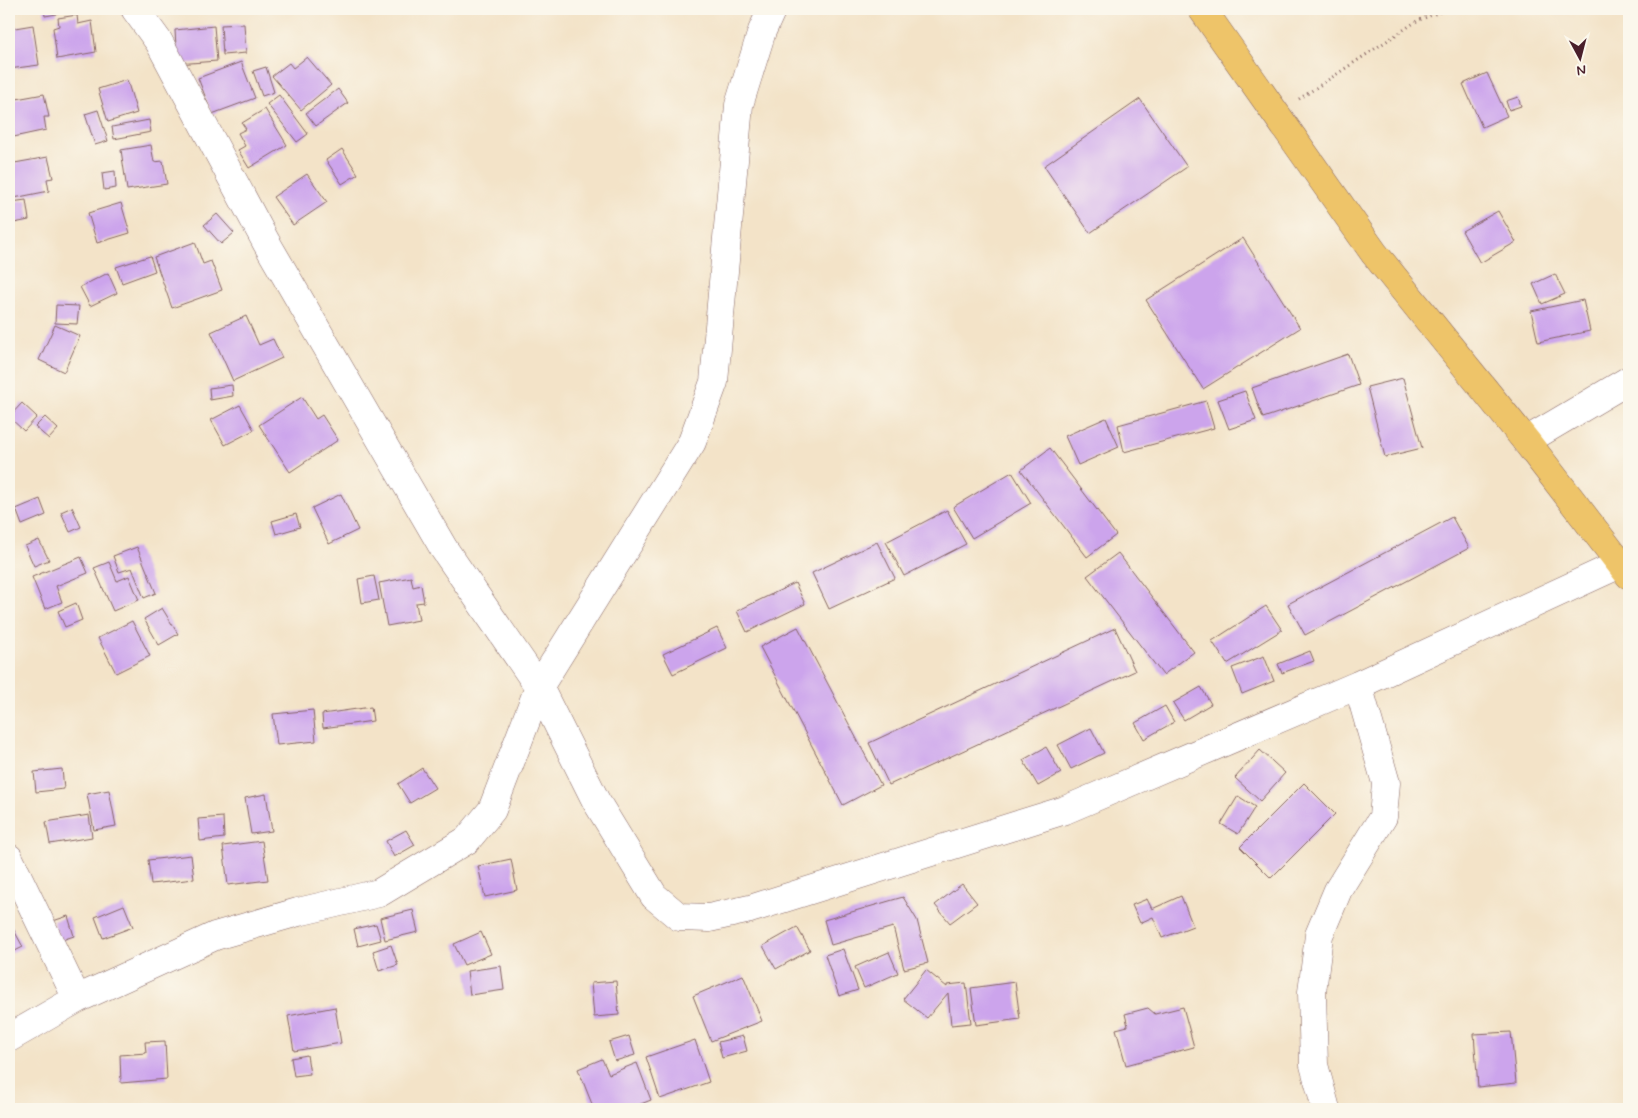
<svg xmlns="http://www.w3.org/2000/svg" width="1638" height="1118" font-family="Mynerve,sans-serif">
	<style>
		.building { fill: #cca4ec }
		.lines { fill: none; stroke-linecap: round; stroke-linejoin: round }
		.minor-casing { stroke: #856462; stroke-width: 29 }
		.highway-casing { stroke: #856462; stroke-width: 29 }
		.path { stroke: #856462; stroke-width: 3; stroke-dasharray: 1 4; stroke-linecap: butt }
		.minor { stroke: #fff; stroke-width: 28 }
		.highway { stroke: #eec469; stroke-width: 28 }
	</style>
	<rect width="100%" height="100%" fill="#fbf7ec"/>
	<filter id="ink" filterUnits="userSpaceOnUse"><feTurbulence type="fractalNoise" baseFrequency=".02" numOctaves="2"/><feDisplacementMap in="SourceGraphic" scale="10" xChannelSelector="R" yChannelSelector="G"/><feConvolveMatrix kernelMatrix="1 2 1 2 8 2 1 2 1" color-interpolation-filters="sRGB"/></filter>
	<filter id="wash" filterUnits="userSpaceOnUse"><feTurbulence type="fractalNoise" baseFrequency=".0096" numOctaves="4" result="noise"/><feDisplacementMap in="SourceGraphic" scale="20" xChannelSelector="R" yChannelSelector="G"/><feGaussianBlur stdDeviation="1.12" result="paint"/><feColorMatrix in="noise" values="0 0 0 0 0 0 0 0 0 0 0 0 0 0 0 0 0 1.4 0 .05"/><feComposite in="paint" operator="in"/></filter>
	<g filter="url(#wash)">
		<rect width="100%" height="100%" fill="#f3e3c8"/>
		<g id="blocks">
			<!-- building -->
			<path class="building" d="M44 9H56L57 14 45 16Z
				M77 15 78 24 92 21 96 52 57 59 53 28 59 26 58 18Z
				M244 24 246 53 223 55 221 25Z
				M33 25 39 65 9 69V29Z
				M214 26 217 61 177 64 175 30Z
				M307 57 331 85 301 110 272 76 289 63 293 68Z
				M241 62 255 98 212 114 198 78Z
				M266 67 274 92 262 96 253 71Z
				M1487 73 1507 116 1482 127 1463 84Z
				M127 80 137 113 108 122 98 89Z
				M338 89 348 103 316 126 306 113Z
				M44 94 49 117H44L46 130 9 138V112L13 111 11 100Z
				M279 95 308 134 297 142 267 104Z
				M1518 97 1521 106 1509 110 1506 101Z
				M1140 99 1187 167 1090 233 1044 166Z
				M265 109 287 145 249 168 238 150 245 146 238 133 246 129 242 123Z
				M98 110 108 141 95 145 85 114Z
				M149 120 151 132 114 139 112 127Z
				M151 145 154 162 163 161 167 184 127 190 121 150Z
				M342 149 358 174 342 184 326 160Z
				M48 157 53 178 47 179 49 191 9 199V164Z
				M115 171 116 188 104 190 102 173Z
				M307 174 327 202 293 225 273 197Z
				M26 200 29 220 14 223 11 202Z
				M121 203 130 233 97 243 88 213Z
				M1498 211 1516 242 1480 263 1462 231Z
				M217 214 234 233 221 244 204 225Z
				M1243 238 1300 328 1203 389 1146 300Z
				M195 242 203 264 211 261 222 290 172 308 154 257Z
				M150 256 155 271 122 283 116 267Z
				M108 273 117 293 90 306 80 287Z
				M1555 274 1565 294 1542 304 1533 284Z
				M1583 300 1590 331 1538 342 1531 311Z
				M56 305 79 306 77 324 55 323Z
				M246 316 259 345 273 339 282 358 233 381 211 332Z
				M55 325 80 336 64 372 39 360Z
				M1348 354 1359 385 1263 418 1252 388Z
				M1403 378 1422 448 1385 457 1367 387Z
				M232 385 233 396 210 400 209 388Z
				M1245 391 1256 420 1229 429 1218 400Z
				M302 397 316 419 322 415 338 440 290 472 259 425Z
				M1206 401 1214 428 1124 452 1118 425Z
				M22 403 37 417 24 431 9 417Z
				M240 405 254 430 225 445 211 420Z
				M45 417 58 429 49 439 35 427Z
				M1106 418 1119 447 1078 465 1065 436Z
				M1050 448 1116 535 1087 557 1021 470Z
				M1012 472 1031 503 972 538 953 507Z
				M341 494 358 530 329 544 312 508Z
				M40 499 46 515 22 525 16 509Z
				M72 507 81 527 70 532 61 512Z
				M947 510 966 544 904 576 886 542Z
				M296 514 300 527 276 534 272 521Z
				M1452 517 1469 548 1305 635 1288 604Z
				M39 540 49 560 34 566 25 546Z
				M877 542 895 578 829 609 812 573Z
				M137 547 156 593 144 598 132 568 119 572 113 556Z
				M1118 553 1194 652 1163 675 1087 576Z
				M81 557 88 573 56 586 62 602 45 609 32 577Z
				M109 562 117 581 129 576 139 600 113 611 94 568Z
				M374 576 379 600 362 603 358 579Z
				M411 577 413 587 421 585 424 602 416 603 419 620 387 626 379 583Z
				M795 583 805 604 747 632 737 611Z
				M76 603 82 620 65 627 58 611Z
				M1266 606 1282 630 1227 664 1212 641Z
				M162 608 178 634 159 645 144 619Z
				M132 621 150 656 116 673 98 638Z
				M798 627 881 785 843 805 760 647Z
				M717 628 727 648 673 674 663 654Z
				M1115 628 1135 671 889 785 869 743Z
				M1310 651 1314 661 1282 673 1278 664Z
				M1264 656 1274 681 1242 694 1232 668Z
				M1201 687 1211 704 1184 720 1173 703Z
				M1165 706 1174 722 1144 739 1135 723Z
				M371 707 373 721 323 728 322 714Z
				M313 710 316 741 277 745 273 714Z
				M1091 728 1104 753 1071 769 1058 745Z
				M1046 747 1061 773 1038 786 1023 760Z
				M1260 750 1285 773 1260 801 1235 778Z
				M422 768 435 788 410 803 398 784Z
				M62 769 64 789 36 792 34 772Z
				M1304 783 1335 814 1271 878 1240 847Z
				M109 790 116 826 94 830 87 794Z
				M266 794 272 831 251 834 245 798Z
				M1238 796 1255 807 1238 834 1221 824Z
				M89 815 92 837 50 844 46 822Z
				M223 817 224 838 200 841 198 819Z
				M406 830 415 845 394 857 386 841Z
				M262 841 268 880 228 885 223 846Z
				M191 855 194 879 151 884 148 860Z
				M511 859 517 890 485 897 478 866Z
				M962 884 977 903 950 923 935 905Z
				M1181 896 1193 926 1162 938 1153 917 1140 923 1132 905 1147 899 1152 909Z
				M903 897 917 920 928 963 904 969 893 927 831 945 824 920Z
				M124 905 133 927 103 938 95 917Z
				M413 910 418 932 385 940 380 918Z
				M68 916 74 936 59 941 53 921Z
				M9 921 23 947 9 954Z
				M376 924 381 940 358 946 354 929Z
				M797 927 810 950 776 969 763 946Z
				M481 932 491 954 464 965 454 944Z
				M391 945 398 965 379 971 373 951Z
				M843 949 858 990 839 996 825 955Z
				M889 952 898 973 864 988 855 967Z
				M501 966 504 990 470 995 467 971Z
				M926 970 947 987V985L966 983 971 1023 951 1025 948 993 927 1018 903 999Z
				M743 975 762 1021 711 1041 693 996Z
				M616 981 619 1015 594 1017 591 983Z
				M1015 982 1020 1019 976 1025 971 988Z
				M335 1007 341 1043 294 1051 288 1016Z
				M1183 1007 1194 1047 1126 1065 1116 1029 1128 1026 1125 1014 1148 1008 1155 1014Z
				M1511 1032 1516 1083 1478 1087 1474 1034Z
				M629 1036 635 1055 615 1061 609 1042Z
				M743 1036 747 1051 722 1058 718 1042Z
				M695 1040 709 1082 660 1099 646 1057Z
				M165 1041 167 1079 121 1083 120 1055 146 1053 145 1042Z
				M307 1055 310 1074 294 1076 291 1058Z
				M602 1059 609 1074 637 1063 651 1100 628 1109H594L578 1069Z"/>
		</g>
	</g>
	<g filter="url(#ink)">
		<use href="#blocks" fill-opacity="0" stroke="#856462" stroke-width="1"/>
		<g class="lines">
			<!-- minor casing -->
			<g class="minor-casing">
				<path id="minor" d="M135 9 159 42 266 242 444 549 539 687 596 801 654 896 679 917 709 918 750 909 1065 810 1358 685 1620 564
					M1526 441 1629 380
					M9 858 77 999
					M9 1038 77 999 215 936 298 912 379 893 467 840 492 810 539 687 692 442 714 382 739 105 762 31 772 9
					M1326 1109 1314 1065 1312 992 1319 935 1338 890 1383 817 1386 783 1358 685"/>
			</g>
			<!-- highway casing -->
			<g class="highway-casing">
				<path id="highway" d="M1202 9 1374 253 1526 441 1629 575"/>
			</g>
			<!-- path -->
			<path class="path" d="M1299 99 1417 21 1447 9"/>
			<!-- minor -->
			<use href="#minor" class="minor"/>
			<!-- highway -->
			<use href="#highway" class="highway"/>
		</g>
	</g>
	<!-- margin -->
	<rect width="1638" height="1118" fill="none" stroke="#fbf7ec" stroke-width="30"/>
	<!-- north arrow -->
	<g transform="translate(1580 58) rotate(173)" stroke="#fbf7ec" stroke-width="4" paint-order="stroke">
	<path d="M0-4L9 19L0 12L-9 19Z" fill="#4a1f2b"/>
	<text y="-8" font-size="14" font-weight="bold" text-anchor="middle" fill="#4a1f2b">N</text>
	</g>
</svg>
